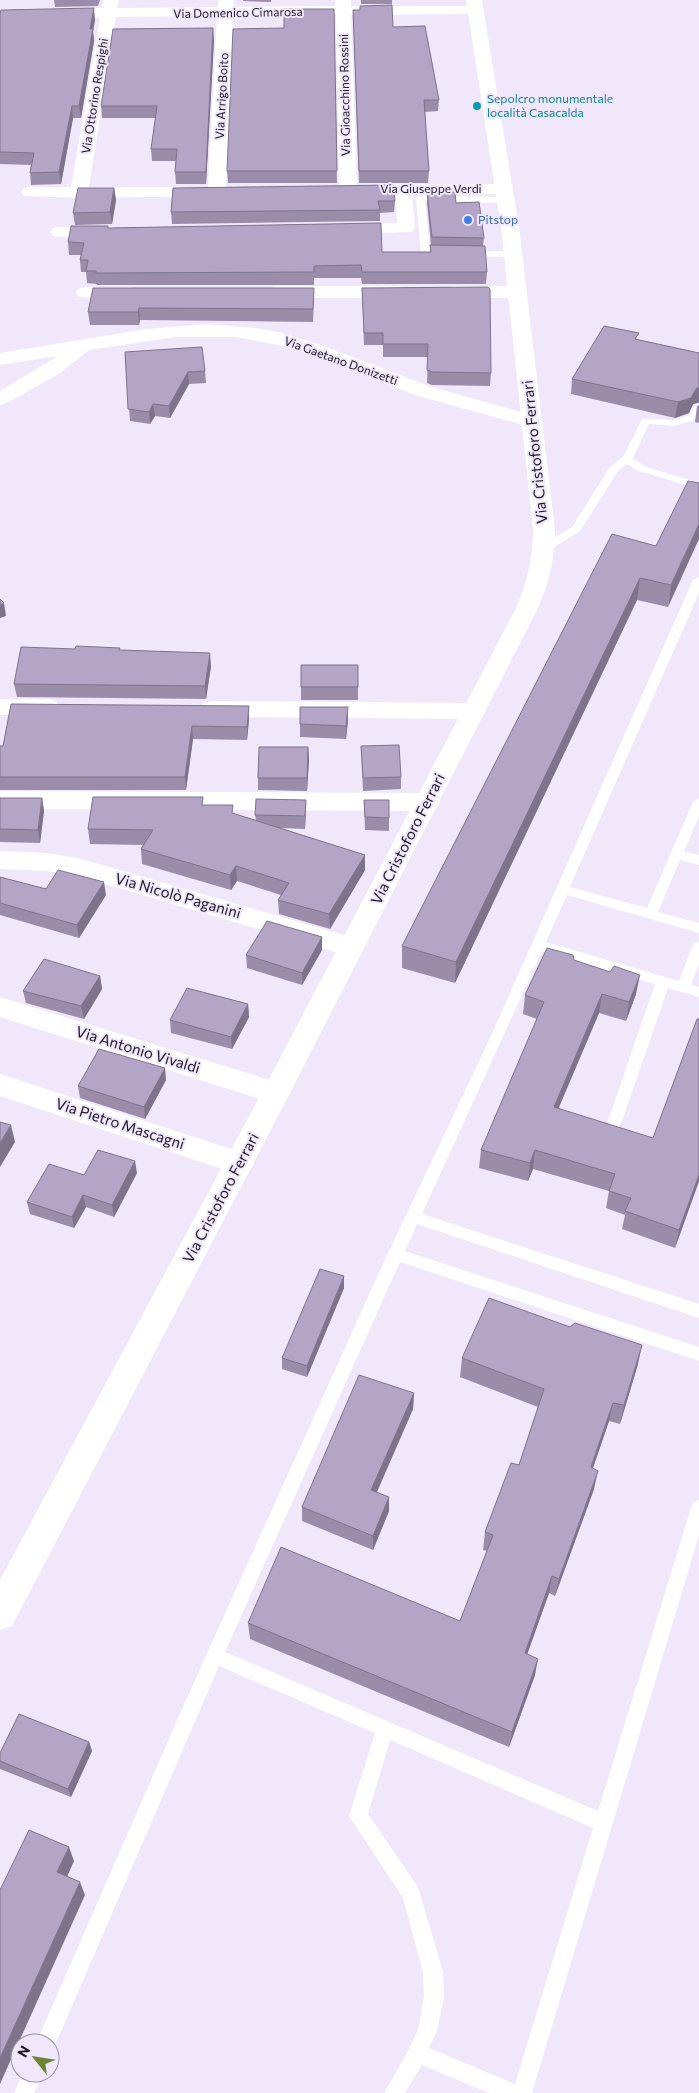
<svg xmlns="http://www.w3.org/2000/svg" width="699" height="2093" font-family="Commissioner,sans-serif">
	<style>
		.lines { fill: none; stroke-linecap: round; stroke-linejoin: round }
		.service { fill: #fff; fill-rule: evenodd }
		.minor { fill: #fff; fill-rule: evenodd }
		.secondary { fill: #fff; fill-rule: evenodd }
		.wall { fill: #9b8daa }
		.shaded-wall { fill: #7e738b }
		.building { fill: #b4a4c6; stroke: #7e738b }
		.culture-dot { fill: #0f9aa8; stroke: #f0e7fb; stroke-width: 2 }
		.shop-dot { fill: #3f7fe0; stroke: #f0e7fb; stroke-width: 2 }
		.labels { text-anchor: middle; stroke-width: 4; stroke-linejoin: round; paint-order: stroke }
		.far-street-label { font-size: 12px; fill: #1d1823; stroke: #f0e7fb }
		.far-culture-label { font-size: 12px; fill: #0d838f; stroke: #f0e7fb; text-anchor: start }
		.far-shop-label { font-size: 12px; fill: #366cbe; stroke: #f0e7fb; text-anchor: start }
		.street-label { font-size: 15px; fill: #1d1823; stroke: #f0e7fb }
	</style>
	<rect width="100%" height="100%" fill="#f0e7fb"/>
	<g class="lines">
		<!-- service -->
		<path class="service" d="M420 195 505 197 509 200 505 203 425 201 430 250H441L446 253C440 257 427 257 421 253L416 198Z
			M468 251H512L517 254 512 257 465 256 463 254Z
			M699 404 698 419 674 426 649 424 633 458 644 466 699 483V489L636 470 627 464 618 471 580 531 548 551H540L539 549 540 547 572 527 610 467 623 457 642 419 674 420 690 415 695 405Z
			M699 577V593L570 887 647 908 693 802 699 798V816L684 852 699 855V865L680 860 658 912 699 923V933L567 895 546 942 679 981 692 947 694 944 699 942V964L691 985 699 987V997L668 988 622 1121 620 1125 615 1127 610 1125 608 1121 655 984 542 951 422 1214 699 1304V1318L417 1224 405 1251 699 1347V1361L400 1262 225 1652 598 1811 691 1508 693 1503 699 1500V1535L532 2093H489L422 2065 405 2093H384L407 2053 418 2030 424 1997 423 1972 403 1898 349 1816 375 1733 219 1666 53 2050 50 2051V2043H36L186 1700 382 1266 490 1038 693 580ZM390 1740 593 1828 515 2084 429 2048 437 2031 444 1997 443 1972 418 1887 368 1814Z
			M23 2073H43L34 2093H14Z"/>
		<!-- minor -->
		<path class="minor" d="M103 0H119L117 8 218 7V0H234L233 7 335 6V0H351V6H481L483 9 481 12 475 14 351 15 357 185 502 184 508 185 511 189 508 193 502 194 412 195 415 228 412 232 343 234 337 233 334 229 337 225 343 224 397 223 395 195H348L342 194 339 190 336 15 233 16 226 192 223 196 79 198 24 196 21 192 24 188 30 187H71L100 18 0 19V9L102 8ZM217 16 208 187H89L116 17Z
			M108 226 114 227 117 231 114 235 59 237 53 236 50 232 53 228 59 227Z
			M277 286H399L406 288 408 292 406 296 399 298H277L270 296 268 292 270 288Z
			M452 286H518L525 288 527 292 525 296 518 298H452L445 296 443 292 445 288Z
			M85 287H129L136 289 138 293 136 297 129 299 78 297 76 293 78 289Z
			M206 324 256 328 283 333 321 345 432 387 538 417 541 421 538 425 531 427 418 396 289 347 236 337H176L89 350 60 373 7 403 0 405V391L58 356 0 365V353L147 329Z
			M0 699H48L56 701 60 707 56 713 48 715H0Z
			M211 701 474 703 482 705 486 711 482 717 474 719 211 717 203 715 199 709 203 703Z
			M0 791 428 793 437 796 440 802 437 808 428 811 0 809Z
			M0 851 47 853 78 858 361 940 365 947 361 954 352 957 78 876 47 871 0 869Z
			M0 997 286 1085 290 1093 286 1101 276 1104 0 1017Z
			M0 1074 250 1155 254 1163 250 1171 240 1175 0 1096Z"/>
		<!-- secondary -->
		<path class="secondary" d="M466 0H482L519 227 555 530C555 558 549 583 538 608L290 1093 12 1626 0 1630V1580L266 1085 516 608C527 583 533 558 533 530L501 227Z"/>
	</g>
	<!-- wall -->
	<path class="wall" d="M54 0H100L98 6 55 7Z
		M243 0H271V2L243 1Z
		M361 0H392V4H361Z
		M334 9 337 183H228L227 171 284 28Z
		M353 10 393 27 439 100 438 111 425 112 429 171 428 183H359Z
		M0 13 95 20 93 31 94 41 81 118H73L61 184 31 185 30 173 31 165 0 164Z
		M214 40 206 184H176L175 172 176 161H152L151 149 156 118H102L101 106Z
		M114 188 116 200 112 224 75 225 73 213Z
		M173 188 395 201 394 212 380 213V221L172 224 171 212Z
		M427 192 456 203 484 238 483 246 487 272 486 284H362L361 278H314V285H97V284L87 283 86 272H81L80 260 81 255H69L68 242 108 228 382 252H430V245H431L427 203Z
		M93 288 314 300 313 322 140 320 139 325H90L88 312Z
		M362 288 491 373 490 386 432 385 427 383 428 357H383V345H364Z
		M638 340 699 353V403L693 404 689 413 675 418 571 394 572 379Z
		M125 352 205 371 206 383 189 384 170 418 155 416 150 424 130 421Z
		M699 405V422L698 423 695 422 697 406Z
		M688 481 668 607 637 600 455 983 402 968V946L656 546Z
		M75 649 120 650 211 666 206 699 17 697 14 684Z
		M358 665V700H301V687Z
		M249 719 247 740 193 739 186 790H0V746Z
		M348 720 346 739 300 737V724Z
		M361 746 401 777V789L363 791Z
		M308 747 309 760 307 791 258 790V778Z
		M0 798H42L44 811 40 843 0 842Z
		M306 800 305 829 280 828 365 855V870L330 929 279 914 278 900 281 895 237 881 231 890 142 864 141 849 143 845 90 844 88 829 203 805 256 820 255 815Z
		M364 800H389V831L365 830Z
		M0 877 46 889 106 895 79 938 0 915Z
		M322 937V950L302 985 247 968 246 955Z
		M574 960 636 994 626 1021 599 1013 558 1109 653 1138 699 1019V1181L675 1248 622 1229 625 1215 606 1208 609 1191 533 1169 528 1181 479 1168 481 1150 537 1019 523 1014 525 995Z
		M100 976 102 989 84 1019 26 1003 23 991Z
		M248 1004 249 1017 232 1049 171 1033 170 1020Z
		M166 1080 145 1119 80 1098 78 1086Z
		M137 1173 114 1217 86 1207 74 1228 30 1214 27 1202 84 1175Z
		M344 1276V1288L307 1377 282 1369V1358Z
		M462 1358 638 1364 620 1424 609 1421 593 1468 594 1489 555 1596 549 1593 527 1654 535 1675 509 1747 250 1639 248 1623 460 1621 487 1551 483 1550 485 1532 519 1465 538 1407 460 1377Z
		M414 1393 413 1409 377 1492 389 1511 373 1550 302 1521V1507Z
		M89 1742 92 1751 71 1797 0 1769V1753Z"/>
	<!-- shaded-wall -->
	<path class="shaded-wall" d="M94 8 95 20 93 31 94 41 81 118 79 106 90 29Z
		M213 28 214 40 206 184V172Z
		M72 106 73 118 61 184 59 172Z
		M114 188 116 200 112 224 110 212Z
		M139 308 140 320 139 325 138 312Z
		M188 372 189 384 170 418 169 406Z
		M699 387V402L693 404 689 413 675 418 678 402 696 389Z
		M153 404 155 416 150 424 149 412Z
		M699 524V539L668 607 671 585Z
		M640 578 637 600 455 983 456 962Z
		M4 603 6 616 0 618V605Z
		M210 653 211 666 206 699 205 686Z
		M249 706V719L247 740V727Z
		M348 707V720L346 739V726Z
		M192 726 193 739 186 790 185 777Z
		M308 747 309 760 307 791V778Z
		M42 798 44 811 40 843 38 830Z
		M306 800V812L305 829V816Z
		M365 855V870L330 929 329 914Z
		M236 866 237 881 231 890 230 875Z
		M104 882 106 895 79 938 77 925Z
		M322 937V950L302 985V973Z
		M640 975 636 994 626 1021 629 1002Z
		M100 976 102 989 84 1019 81 1006Z
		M602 994 599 1013 551 1126 554 1107Z
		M248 1004 249 1017 232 1049 231 1037Z
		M165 1068 166 1080 145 1119 144 1107Z
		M11 1125 15 1142 0 1167V1143Z
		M535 1150 533 1169 528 1181 530 1163Z
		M135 1161 137 1173 114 1217 112 1205Z
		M699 1175V1181L675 1248 679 1230Z
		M83 1195 86 1207 74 1228 72 1217Z
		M344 1276V1288L307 1377V1366Z
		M642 1345 638 1364 620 1424 624 1405Z
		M414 1393 413 1409 371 1505V1490Z
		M613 1403 609 1421 587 1485 591 1467Z
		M598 1471 594 1489 555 1596 559 1579Z
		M389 1497V1511L373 1550V1536Z
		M552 1576 549 1593 522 1669 525 1653Z
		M538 1659 535 1675 509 1747 512 1732Z
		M89 1742 92 1751 71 1797 68 1789Z
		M69 1847 74 1861 63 1886 57 1872Z
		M80 1882 85 1895 0 2084V2058Z"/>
	<!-- building -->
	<path class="building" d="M392 5 393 27 425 26 439 100H424L429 171H359L353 10H360V6Z
		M94 8 90 29H93L79 106H72L59 172 30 173 34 153 0 152V13L1 10Z
		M284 9H334L337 171H227L233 29 284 28Z
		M213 28 206 172H175L177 149H151L157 106H101L113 29Z
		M393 185 395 201H378L380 210 171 212 173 188Z
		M78 188H114L110 212 73 213Z
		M427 192H455L456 203 479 202 484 238 432 237Z
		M381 223 382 252H431L430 245 485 246 487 272H362L361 265 314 266V272L96 273V271H86L88 260H80L84 243 68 242 71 226H108V228Z
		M488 287 490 289 491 373 432 372 427 370 428 344H383V333H364L362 288Z
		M93 288H314L313 309 139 308 138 312H88Z
		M604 326 639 333 635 339 699 353V387L696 389 691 398 678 402 572 379Z
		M202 347 205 371 188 372 169 406 153 404 149 412 128 409 125 352Z
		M688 481 699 483V524L671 585 640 578 456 962 402 946 612 534 656 546Z
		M0 599 4 603 0 605Z
		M76 646 120 648 119 650 210 653 205 686 14 684 21 647 75 649Z
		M301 665H358V687H301Z
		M11 704 249 706 247 727 192 726 185 777H0V746H3Z
		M300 707H348L346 726 300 724Z
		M399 745 401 777 363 778 361 746Z
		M259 747H308L307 778H258Z
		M93 797H203L202 805H233L232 813 365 855 329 914 278 900 289 883 236 866 230 875 141 849 153 830 88 829Z
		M0 798H42L38 830 0 829Z
		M256 799 306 800 305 816 255 815Z
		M364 800H389V818L365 817Z
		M58 870 104 882 77 925 0 903V877L46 889Z
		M267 921 322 937 302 973 246 955Z
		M547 948 573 955 574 960 610 972 614 966 640 975 629 1002 602 994 554 1107 653 1138 697 1019H699V1175L679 1230 625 1211 631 1198 609 1191 615 1174 535 1150 530 1163 481 1150 544 1002 525 995Z
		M44 959 100 976 81 1006 23 991Z
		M187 988 248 1004 231 1037 170 1020Z
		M99 1049 165 1068 144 1107 78 1086Z
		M0 1122 11 1125 0 1143Z
		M98 1150 135 1161 112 1205 83 1195 72 1217 27 1202 49 1164 84 1175Z
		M320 1269 344 1276 307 1366 282 1358Z
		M489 1298 570 1327 575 1323 642 1345 624 1405 613 1403 591 1467 598 1471 559 1579 552 1576 525 1653 538 1659 512 1732 248 1623 281 1547 460 1621 493 1535 485 1532 511 1463 519 1465 544 1389 462 1358Z
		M359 1375 414 1393 371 1490 389 1497 373 1536 302 1507Z
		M19 1714 89 1742 68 1789 0 1761V1753Z
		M29 1830 69 1847 57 1872 80 1882 0 2058V1890Z"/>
	<!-- markers -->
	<circle class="culture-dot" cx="477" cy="106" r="5"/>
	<circle class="shop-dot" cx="468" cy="220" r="5"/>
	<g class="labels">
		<!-- far-street labels -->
		<g class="far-street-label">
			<text transform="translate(238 13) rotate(-1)" y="4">Via Domenico Cimarosa</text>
			<text transform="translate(345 95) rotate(-91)" y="4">Via Gioacchino Rossini</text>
			<text transform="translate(95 96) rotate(-81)" y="4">Via Ottorino Respighi</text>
			<text transform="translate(222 96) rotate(-87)" y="4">Via Arrigo Boito</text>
			<text x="431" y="193">Via Giuseppe Verdi</text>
			<text transform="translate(341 361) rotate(20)" y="4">Via Gaetano Donizetti</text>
		</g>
		<!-- far-culture labels -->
		<g class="far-culture-label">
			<text x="487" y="103">Sepolcro monumentale<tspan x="487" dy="14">località Casacalda</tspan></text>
		</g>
		<!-- far-shop labels -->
		<g class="far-shop-label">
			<text x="478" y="224">Pitstop</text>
		</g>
		<!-- street labels -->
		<g class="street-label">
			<text transform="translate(535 452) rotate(-96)" y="5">Via Cristoforo Ferrari</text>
			<text transform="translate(408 839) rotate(-63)" y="5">Via Cristoforo Ferrari</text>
			<text transform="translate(178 896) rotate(16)" y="5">Via Nicolò Paganini</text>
			<text transform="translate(138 1050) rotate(17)" y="5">Via Antonio Vivaldi</text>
			<text transform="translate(120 1124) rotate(18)" y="5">Via Pietro Mascagni</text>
			<text transform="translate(221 1198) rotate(-62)" y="5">Via Cristoforo Ferrari</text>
		</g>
	</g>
	<!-- north arrow -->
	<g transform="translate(35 2058) rotate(300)"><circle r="24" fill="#f0e7fb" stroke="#9c94a5"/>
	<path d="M0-4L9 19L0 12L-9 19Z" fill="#708435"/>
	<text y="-8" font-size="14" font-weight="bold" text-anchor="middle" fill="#1d1823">N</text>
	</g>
</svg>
